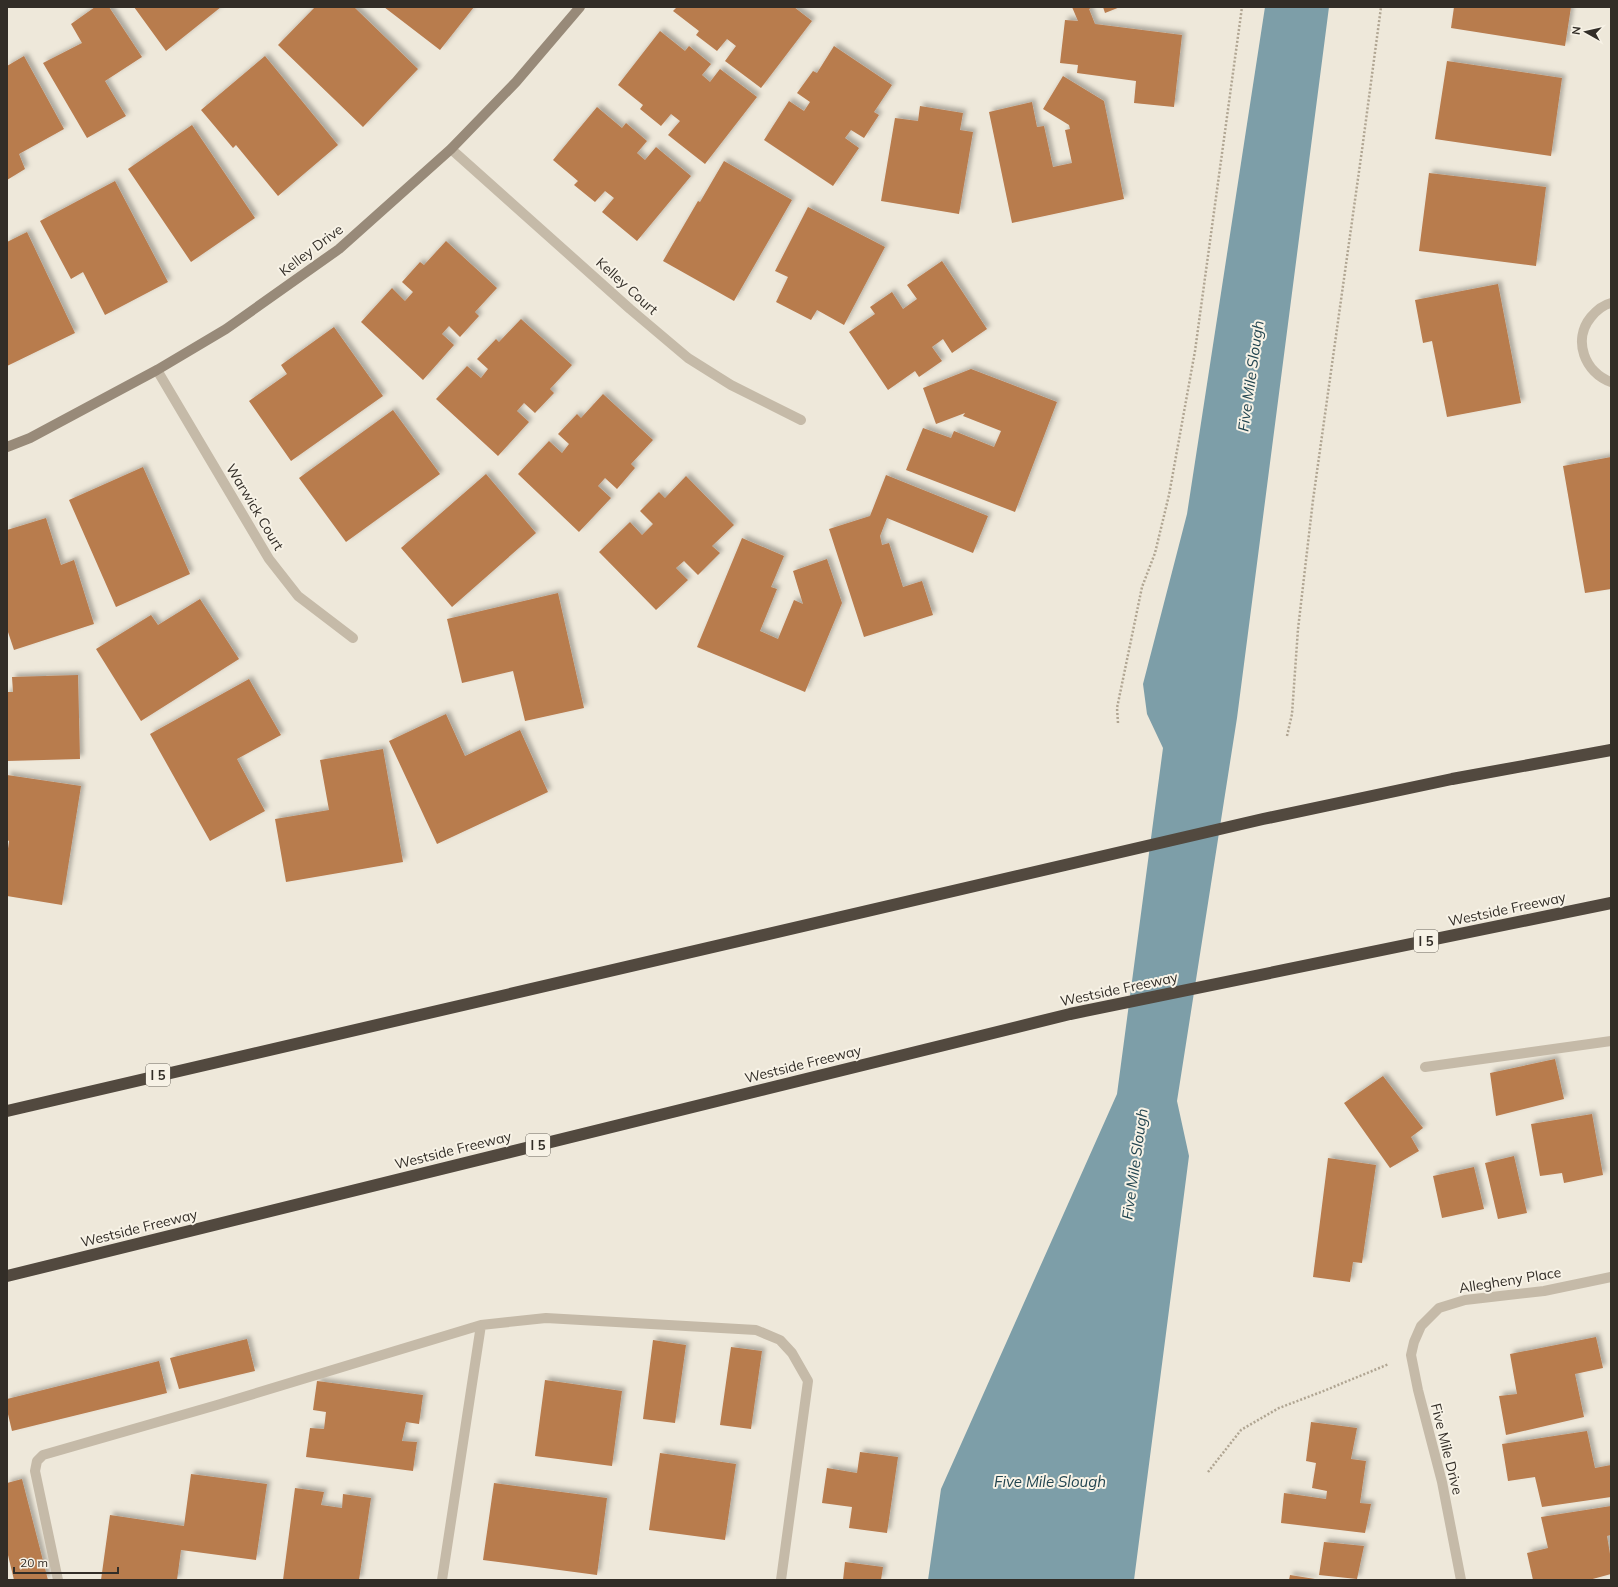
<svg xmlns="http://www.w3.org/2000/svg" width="1618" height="1587" font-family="Mulish,sans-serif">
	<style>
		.water { fill: #7d9ea8 }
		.building { fill: #b87b4e; filter: url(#shadow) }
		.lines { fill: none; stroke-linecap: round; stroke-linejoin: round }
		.path { stroke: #b0a592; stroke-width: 2.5; stroke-dasharray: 2 2; stroke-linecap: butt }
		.lane { stroke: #c5baa8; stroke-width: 10 }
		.street { stroke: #c5baa8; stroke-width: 10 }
		.secondary { stroke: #988a79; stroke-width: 10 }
		.highway { stroke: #52493f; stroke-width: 12 }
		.labels { text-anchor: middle; stroke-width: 4; stroke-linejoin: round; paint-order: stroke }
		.shield { fill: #f7f2e6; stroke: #6d6860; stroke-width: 1 }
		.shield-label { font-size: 13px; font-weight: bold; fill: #322d27 }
		.street-label { font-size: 14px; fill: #322d27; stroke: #f7f2e6 }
		.water-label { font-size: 15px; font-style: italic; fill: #21444f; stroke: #f7f2e6 }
	</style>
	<defs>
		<filter id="shadow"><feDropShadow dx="3.5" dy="-3.5" stdDeviation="2" flood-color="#0004"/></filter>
	</defs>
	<rect width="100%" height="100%" fill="#eee8da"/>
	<!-- water -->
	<path class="water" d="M1265 7H1329L1237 718 1177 1101 1189 1156 1134 1580H928L941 1489 1117 1094 1163 748 1147 714 1143 684 1187 514Z"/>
	<!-- building -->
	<path class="building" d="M95 7H109L142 57 105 81 126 116 87 138 43 63 82 43 71 24Z
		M134 7H221L166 51Z
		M315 7H354L418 69 363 127 278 45Z
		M384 7H474L440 50Z
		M677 7H794L812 21 761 88 725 61 736 46 727 39 717 51 696 35 699 31 673 11Z
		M1072 7H1093L1089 9 1095 24 1182 35 1174 107 1134 103 1136 81 1077 73 1078 65 1060 63 1065 20 1078 21Z
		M1103 7H1120L1105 13Z
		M1454 7H1571L1565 46 1451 28Z
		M660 31 685 51 689 46 711 64 702 75 710 82 720 69 757 97 705 164 668 135 680 121 671 114 661 126 640 109 643 105 618 85Z
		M834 46 892 85 874 112 879 115 864 138 851 130 845 138 859 148 833 186 764 140 789 101 804 111 810 102 797 93 813 71 817 73Z
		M24 56 64 129 19 154 25 169 7 180V66Z
		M265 56 338 145 278 196 236 145 233 148 201 110Z
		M1447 61 1562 78 1551 156 1435 139Z
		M1063 76 1104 101 1124 199 1012 223 989 112 1032 102 1037 127 1044 126 1053 167 1072 163 1065 130 1070 129 1069 125 1043 109Z
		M920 106 963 113 960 130 973 132 959 214 881 201 895 118 918 121Z
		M597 107 622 128 626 123 647 141 637 153 645 160 656 147 691 176 637 241 602 212 614 198 605 191 595 202 574 185 578 181 553 160Z
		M192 125 255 218 191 262 128 169Z
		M724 161 792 200 734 301 663 261 698 201 700 202Z
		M1429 173 1546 187 1536 266 1419 251Z
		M115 181 168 282 105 315 83 272 71 279 40 221Z
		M808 207 885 247 844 325 817 310 811 320 776 302 788 277 775 271Z
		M27 232 75 333 7 366V242Z
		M446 241 497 288 475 312 479 316 460 337 449 326 442 334 454 345 423 380 361 322 392 288 405 301 413 292 402 282 420 262 424 265Z
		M942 261 987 329 952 353 943 339 932 347 942 361 919 377 915 371 888 390 849 332 875 314 870 307 892 292 903 309 917 299 907 285Z
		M1498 284 1521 403 1447 417 1432 341 1423 343 1415 300Z
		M521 319 572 365 550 389 554 393 535 413 524 403 517 411 529 422 498 456 436 399 467 366 481 378 488 369 477 359 496 339 499 342Z
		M334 327 383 396 291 461 249 401 287 374 281 365Z
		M971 369 1057 402 1015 512 906 470 923 428 951 438 954 431 994 447 1001 431 963 416 965 413 936 424 923 388Z
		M603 394 653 440 631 464 635 468 617 489 605 478 598 486 611 498 579 532 518 474 549 441 562 453 569 444 558 434 577 414 581 418Z
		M393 410 440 474 346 542 299 478Z
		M1611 457V589L1585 593 1563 466Z
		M143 467 190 574 116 607 69 500Z
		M486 474 536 533 452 607 401 548Z
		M886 475 988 516 973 553 887 518 880 536 882 545 889 543 903 587 922 581 933 615 864 637 829 529 870 516Z
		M686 476 734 525 712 546 720 553 698 575 684 561 676 568 688 580 656 610 599 552 630 522 642 535 653 524 640 511 659 492 665 498Z
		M46 518 61 565 74 560 94 624 14 650 7 629V530Z
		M742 538 784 556 771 587 777 589 760 631 778 639 794 600 803 604 793 571 827 559 842 603 805 692 697 647Z
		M558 593 584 708 525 721 513 671 462 683 447 619Z
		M200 599 239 659 141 721 96 649 151 615 158 625Z
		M78 675 80 759 7 761V692H13L12 677Z
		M249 679 281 735 237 759 265 811 210 841 150 734Z
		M446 714 465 756 520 730 548 792 437 844 389 741Z
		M383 749 403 862 286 882 275 819 329 810 320 760Z
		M7 775 81 786 62 905 7 896V856L9 841 7 840Z
		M1555 1059 1564 1099 1496 1116 1490 1073Z
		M1383 1076 1423 1128 1411 1137 1419 1151 1390 1168 1344 1103Z
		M1592 1114 1603 1175 1564 1183 1562 1173 1540 1176 1531 1124Z
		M1514 1156 1527 1213 1498 1219 1485 1163Z
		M1328 1158 1376 1165 1362 1263 1353 1262 1350 1282 1313 1277Z
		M1474 1167 1484 1209 1442 1218 1433 1176Z
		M1596 1337 1603 1368 1575 1374 1584 1417 1506 1435 1499 1396 1517 1394 1510 1354Z
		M247 1339 255 1371 179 1389 170 1358Z
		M653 1340 686 1345 675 1423 643 1419Z
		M731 1347 762 1351 751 1429 720 1425Z
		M159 1361 167 1393 12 1431 7 1410V1399Z
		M545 1380 622 1391 612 1466 535 1456Z
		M317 1381 423 1395 419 1424 406 1422 402 1441 417 1442 413 1471 306 1457 310 1428 324 1429 326 1412 313 1410Z
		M1311 1422 1357 1428 1351 1459 1366 1461 1360 1503 1371 1504 1365 1533 1281 1523 1284 1493 1326 1499 1327 1491 1312 1488 1316 1463 1306 1461Z
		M1587 1431 1595 1468 1611 1465V1497L1542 1507 1535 1477 1508 1481 1502 1444Z
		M860 1452 898 1457 887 1533 849 1528 852 1507 822 1503 827 1468 857 1473Z
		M660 1453 736 1464 725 1540 649 1530Z
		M191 1474 267 1484 256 1560 181 1550 177 1580H101L110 1515 184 1526Z
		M22 1479 48 1580H14L7 1551V1483Z
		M494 1483 607 1498 597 1575 483 1560Z
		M295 1488 324 1492 321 1505 342 1508 343 1494 371 1498 359 1580H283Z
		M1611 1506V1535L1607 1536 1611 1560V1574L1589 1580H1533L1527 1553 1548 1548 1541 1517Z
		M1324 1542 1364 1546 1357 1579 1319 1575Z
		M845 1562 883 1567 881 1580H843Z
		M1290 1575 1315 1579V1580H1289Z"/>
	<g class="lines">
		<!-- path -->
		<path class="path" d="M1118 723 1117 708 1142 587 1155 553 1169 495 1195 351 1242 7
			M1287 736 1292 714 1298 629 1313 500 1362 150 1381 7
			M1208 1472 1241 1430 1279 1408 1321 1392 1389 1364"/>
		<!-- lane -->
		<path class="lane" d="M1425 1067 1611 1041"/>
		<!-- street -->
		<path class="street" d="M451 149 630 309 688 358 731 385 801 420
			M1611 303C1603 305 1596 311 1591 317 1572 340 1585 373 1611 382
			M157 370 269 559 298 596 353 638
			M58 1580 35 1471 37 1461 43 1455 217 1405 481 1325 546 1318 756 1330 780 1340 792 1353 808 1381 781 1580
			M442 1580 481 1325
			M1461 1580 1442 1482 1418 1390 1411 1355 1414 1342 1421 1326 1439 1308 1465 1300 1544 1291 1611 1277"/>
		<!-- secondary -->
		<path class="secondary" d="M7 447 30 438 157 370 226 329 339 249 451 149 516 82 580 7"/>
		<!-- highway -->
		<path class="highway" d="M7 1111 1263 819 1452 779 1611 750
			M7 1276 1070 1014 1611 903"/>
	</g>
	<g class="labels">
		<!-- shield labels -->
		<g class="shield">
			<rect x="1414" y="930" width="24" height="22" rx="3"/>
			<rect x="146" y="1064" width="24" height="22" rx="3"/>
			<rect x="526" y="1134" width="24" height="22" rx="3"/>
		</g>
		<g class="shield-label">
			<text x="1426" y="946">I 5</text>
			<text x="158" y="1080">I 5</text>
			<text x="538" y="1150">I 5</text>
		</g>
		<!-- street labels -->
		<g class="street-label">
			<text transform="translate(311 250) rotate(-37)" y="5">Kelley Drive</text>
			<text transform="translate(627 286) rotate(42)" y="5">Kelley Court</text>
			<text transform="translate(255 507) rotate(59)" y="5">Warwick Court</text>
			<text transform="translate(1507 909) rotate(-12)" y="5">Westside Freeway</text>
			<text transform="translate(1119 989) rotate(-12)" y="5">Westside Freeway</text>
			<text transform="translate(803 1064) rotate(-14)" y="5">Westside Freeway</text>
			<text transform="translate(453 1150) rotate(-14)" y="5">Westside Freeway</text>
			<text transform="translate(139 1228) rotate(-14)" y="5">Westside Freeway</text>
			<text transform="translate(1510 1280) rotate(-9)" y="5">Allegheny Place</text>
			<text transform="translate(1447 1449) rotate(76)" y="5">Five Mile Drive</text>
		</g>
		<!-- water labels -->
		<g class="water-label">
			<text transform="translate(1251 376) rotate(-82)" y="5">Five Mile Slough</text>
			<text transform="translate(1135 1164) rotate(-82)" y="5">Five Mile Slough</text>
			<text x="1050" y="1487">Five Mile Slough</text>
		</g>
	</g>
	<!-- border -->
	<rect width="1618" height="1587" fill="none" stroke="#322d27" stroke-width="16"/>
	<!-- north arrow -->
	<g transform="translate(1586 32) rotate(278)" stroke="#f7f2e6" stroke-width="3" paint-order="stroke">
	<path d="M0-3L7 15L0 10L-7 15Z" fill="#322d27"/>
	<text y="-6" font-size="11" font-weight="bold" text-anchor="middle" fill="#322d27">N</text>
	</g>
	<!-- scale -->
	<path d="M14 1567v6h104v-6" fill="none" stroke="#322d27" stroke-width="2"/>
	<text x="20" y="1567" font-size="12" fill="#322d27" stroke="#f7f2e6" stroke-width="3" paint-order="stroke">20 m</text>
</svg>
